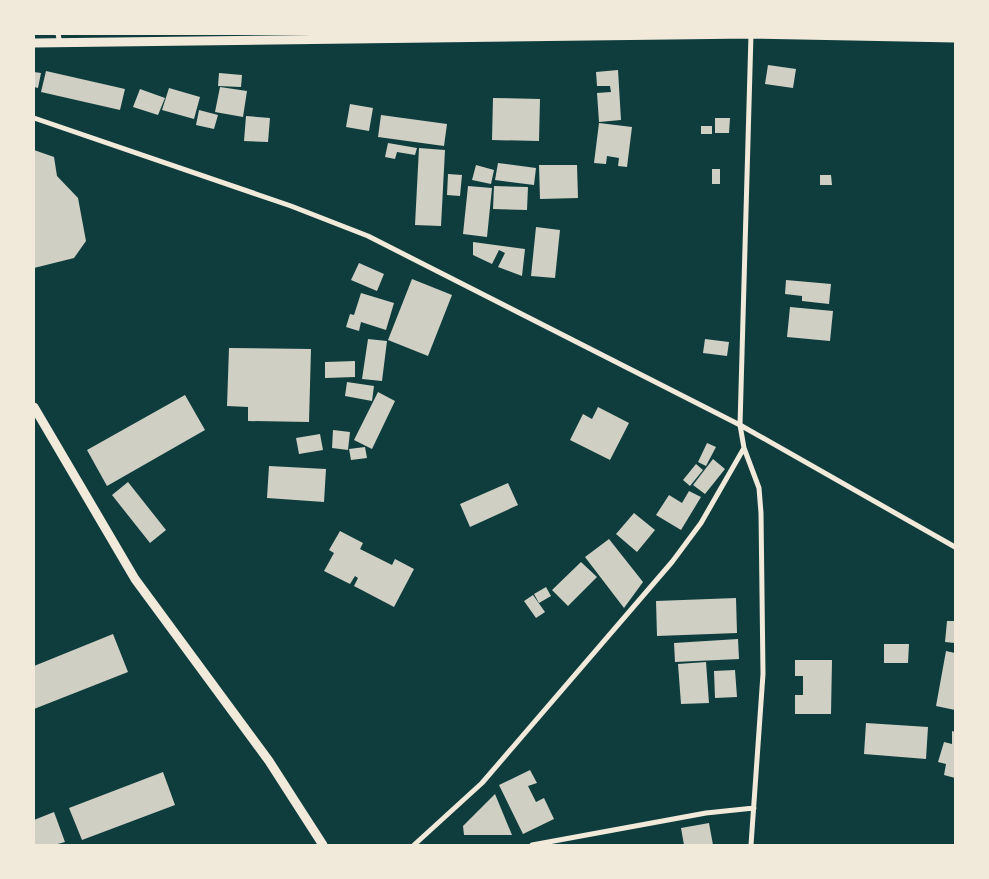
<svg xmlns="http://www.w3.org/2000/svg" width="989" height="879" font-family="Quicksand,sans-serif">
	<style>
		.building { fill: #cfcfc3 }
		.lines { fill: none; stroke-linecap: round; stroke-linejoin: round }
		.minor { stroke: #f1e9da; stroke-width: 5 }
		.tertiary { stroke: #f1e9da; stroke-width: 9 }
	</style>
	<rect width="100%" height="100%" fill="#0f3d3e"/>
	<!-- building -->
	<path class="building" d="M768 65 796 69 793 88 765 84Z
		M618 70 621 120 599 122 597 93 611 92 610 86H597L596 72Z
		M46 71 125 89 120 110 41 92Z
		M34 72 41 73 38 88 34 87Z
		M219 73 242 75 241 87 218 86Z
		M220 87 247 91 243 117 215 112Z
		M169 88 200 97 194 119 162 110Z
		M140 89 165 98 158 115 133 107Z
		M493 98 540 99 539 141 492 140Z
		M350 104 373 108 369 131 346 127Z
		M199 110 218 115 214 129 196 125Z
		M381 115 447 124 444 146 378 137Z
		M246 116 270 118 268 142 244 141Z
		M715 118H730L729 133H715Z
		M599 123 632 127 627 167 618 166 619 158 607 156 606 164 594 163Z
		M701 126H712V134H701Z
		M388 143 417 148 415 155 397 152 395 159 385 157Z
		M419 148 445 150 441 226 415 225Z
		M34 150 54 157 57 176 78 198 86 241 74 258 34 268Z
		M498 163 536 168 534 185 495 180Z
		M476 165 494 170 491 184 472 180Z
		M539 165H577L578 198 540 199Z
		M712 169H720V184H712Z
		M448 174 462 175 460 196 447 195Z
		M820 175H831L832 185H820Z
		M468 186 492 188 487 237 463 234Z
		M494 186 528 187 527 210 493 209Z
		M536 227 560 230 555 278 531 276Z
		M473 242 525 249 522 276 498 267 505 253 499 250 492 264 473 255Z
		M359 263 384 274 377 291 351 280Z
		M412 279 452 295 428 356 388 340Z
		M786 280 831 284 829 304 802 301V296L785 294Z
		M361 293 394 303 386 330 361 322 359 331 346 327 350 314 354 315Z
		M790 307 833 311 830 341 787 337Z
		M368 339 387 341 382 381 362 379Z
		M705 339 729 342 727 356 703 353Z
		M229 348 311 349 309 422 248 421V407L227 406Z
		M355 361V377L325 378V362Z
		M347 382 374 386 372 401 345 396Z
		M378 392 395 401 372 449 354 440Z
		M185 395 205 430 107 486 87 450Z
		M598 407 629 423 610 460 570 440 583 414 592 419Z
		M333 430 350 432 348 450 332 448Z
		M320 434 323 450 299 454 296 438Z
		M707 443 716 447 706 466 698 462Z
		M365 447 367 458 351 460 349 449Z
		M713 459 725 469 705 494 693 485Z
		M696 464 703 470 690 486 683 480Z
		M269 466 326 469 324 502 267 498Z
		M128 482 166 530 150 543 112 495Z
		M508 483 518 505 470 527 460 504Z
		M689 491 701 497 681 530 656 515 669 495 682 503Z
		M634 513 655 530 637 552 616 534Z
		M340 531 363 543 360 549 392 565 395 559 414 569 394 607 354 586 358 578 355 576 350 584 324 571 334 553 329 550Z
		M609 539 643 582 624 608 585 557Z
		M581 562 597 577 568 606 552 590Z
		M546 587 551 596 539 603 534 594Z
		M533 595 545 612 536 618 524 601Z
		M736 598 737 633 657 636 656 601Z
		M947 621H955V643L945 642Z
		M113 634 128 672 34 709V666Z
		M738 639 739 659 675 662 674 643Z
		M884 644H909L908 663H884Z
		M946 651 955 653V710L936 706Z
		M795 660H832L831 714H795V695H803V676H795Z
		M706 662 709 703 681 704 678 664Z
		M735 670 737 697 715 698 714 671Z
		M866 723 928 727 926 759 864 754Z
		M952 731 955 732V778L944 775 946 764 938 762 944 742 952 744Z
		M530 770 537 783 528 786 536 802 544 798 554 819 523 834 499 785Z
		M163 772 175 805 82 840 69 808Z
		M495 794 512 835H464L463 826Z
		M54 812 65 842 54 845H34V820Z
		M709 823 713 845H684L681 828Z"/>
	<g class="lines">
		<!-- minor -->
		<path class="minor" d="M58 34 60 43
			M751 34 740 425 744 448 759 488 761 513 763 674 751 845
			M34 118 291 206 368 236 740 425 955 547
			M414 845 482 783 672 562 701 523 744 448
			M532 845 706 813 754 808"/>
		<!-- tertiary -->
		<path class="tertiary" d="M34 43 751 34 955 38
			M34 407 135 579 269 761 323 845"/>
	</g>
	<!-- border -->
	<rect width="989" height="879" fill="none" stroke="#f1e9da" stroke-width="70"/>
</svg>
